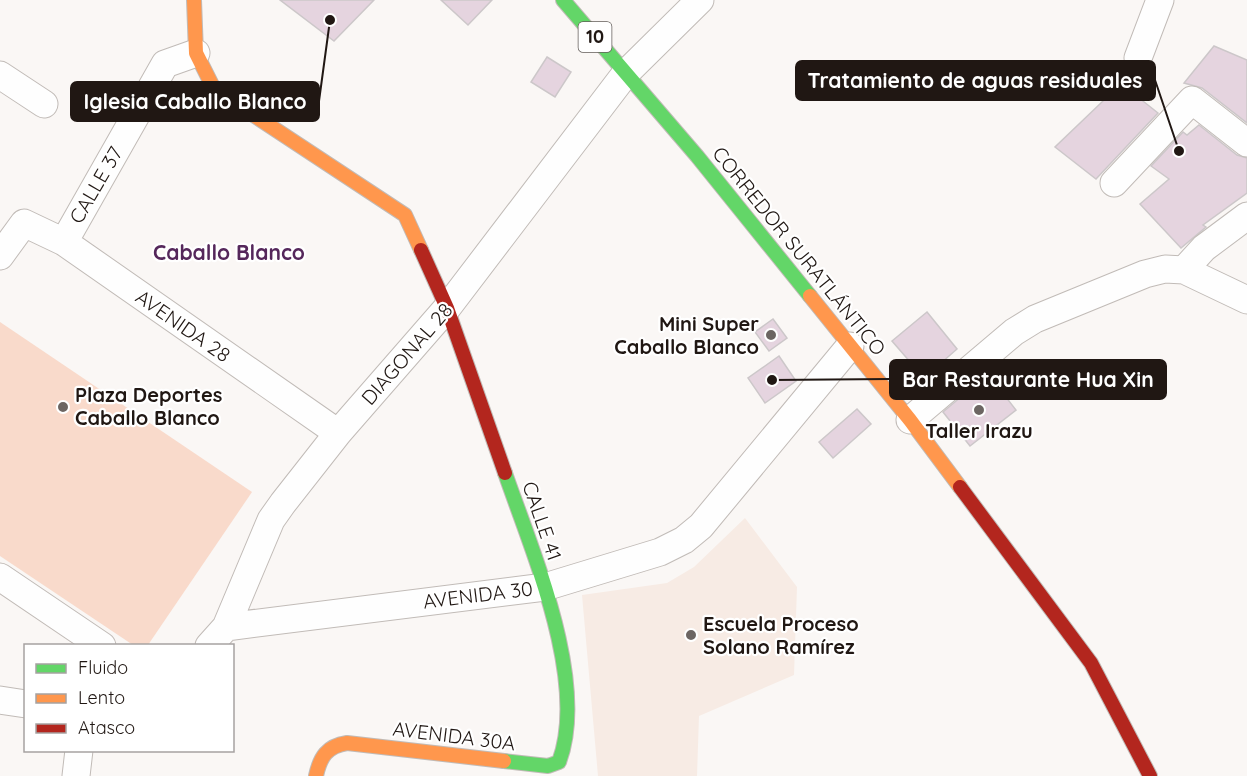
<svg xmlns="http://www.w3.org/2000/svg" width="1247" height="776" font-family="Quicksand,sans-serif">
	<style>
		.built { fill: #f7ebe4 }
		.grass { fill: #f9dacb }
		.building { fill: #e5d4df; stroke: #ccc7c9; stroke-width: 1.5 }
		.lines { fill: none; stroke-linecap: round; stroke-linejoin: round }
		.street-casing { stroke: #c1bbb7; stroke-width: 29 }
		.fast-casing { stroke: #c1bbb7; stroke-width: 16 }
		.slow-casing { stroke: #c1bbb7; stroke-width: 16 }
		.jam-casing { stroke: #c1bbb7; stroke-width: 16 }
		.street { stroke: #fefefe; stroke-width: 27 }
		.fast { stroke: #63d668; stroke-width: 14 }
		.slow { stroke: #ff974d; stroke-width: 14 }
		.jam { stroke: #b3261e; stroke-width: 14 }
		.poi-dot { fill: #6c6562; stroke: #fff; stroke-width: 2 }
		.labels { text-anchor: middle; stroke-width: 4.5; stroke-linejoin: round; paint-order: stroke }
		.shield { fill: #fff; stroke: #635d5a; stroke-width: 1.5 }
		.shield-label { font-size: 18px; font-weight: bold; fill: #201713 }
		.street-label { font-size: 20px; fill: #201713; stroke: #fff }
		.poi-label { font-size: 20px; font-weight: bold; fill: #201713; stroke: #fff; text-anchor: start }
		.neighbourhood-label { font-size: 21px; font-weight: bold; fill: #55275b; stroke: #fff }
		.leader { fill: none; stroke: #201713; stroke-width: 2 }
		.callout-dot { fill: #201713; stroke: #fff; stroke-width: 2 }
		.callout { fill: #201713; stroke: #201713; stroke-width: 2 }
		.callout-label { font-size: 21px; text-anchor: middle; font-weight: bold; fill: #fff }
	</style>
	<rect width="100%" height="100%" fill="#faf7f5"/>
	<!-- built -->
	<path class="built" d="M745 518 797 587 794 675 699 716 697 776H598L582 595 667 583 694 567Z"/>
	<!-- grass -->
	<path class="grass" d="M0 322 252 492 148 645H133L0 556Z"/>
	<!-- building -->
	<path class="building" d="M280 0H374L334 41Z
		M441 0H492L468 25Z
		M1214 46 1247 60V123L1202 88 1184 83Z
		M547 57 571 72 555 97 531 82Z
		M1124 86 1158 113 1096 179 1055 147 1103 101Z
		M1199 125 1237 155 1247 158V193L1203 225 1206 227 1181 248 1140 204 1169 179 1151 166 1183 132 1187 135Z
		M927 312 957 349 924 378 892 341Z
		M773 319 787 338 769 351 755 332Z
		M779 356 796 381 765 403 748 378Z
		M988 374 1016 410 970 446 943 412Z
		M857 409 871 424 833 458 819 442Z"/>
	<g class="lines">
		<!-- street casing -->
		<g class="street-casing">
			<path id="street" d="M1138 58 1160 0
				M0 75 44 104
				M1114 183 1192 100 1247 143
				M64 242 165 64 196 53
				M0 256 24 223 64 242 338 433
				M1184 270 1204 248 1247 216
				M910 420 1014 332 1035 319 1145 274 1165 269 1184 270 1247 300
				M0 577 102 646
				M226 627 545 587 660 552 684 540 701 526 850 346
				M209 646 226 627 271 520 283 503 338 433 447 308 626 73 700 0
				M0 700 26 704
				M76 776 79 750"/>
		</g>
		<!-- fast casing -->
		<g class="fast-casing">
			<path id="fast" d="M563 0 697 156 810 296
				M504 761 548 766 559 762C589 682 532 551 505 473"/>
		</g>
		<!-- slow casing -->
		<g class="slow-casing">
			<path id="slow" d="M194 0 196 53 214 89 405 215 421 250
				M810 296 910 420 960 487
				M316 776C320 757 327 746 347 743L504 761"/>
		</g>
		<!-- jam casing -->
		<g class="jam-casing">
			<path id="jam" d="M421 250 447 308 505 473
				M960 487 1091 663 1150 776"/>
		</g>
		<!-- street -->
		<use href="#street" class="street"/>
		<!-- fast -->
		<use href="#fast" class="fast"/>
		<!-- slow -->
		<use href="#slow" class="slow"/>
		<!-- jam -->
		<use href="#jam" class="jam"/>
	</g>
	<!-- markers -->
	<g class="poi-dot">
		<circle cx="771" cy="335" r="6"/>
		<circle cx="63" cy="407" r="6"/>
		<circle cx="979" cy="410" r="6"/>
		<circle cx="691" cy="635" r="6"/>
	</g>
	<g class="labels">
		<!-- shield labels -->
		<rect class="shield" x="578.5" y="22" width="33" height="30" rx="4.5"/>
		<g class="shield-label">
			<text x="595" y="43">10</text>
		</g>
		<!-- street labels -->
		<g class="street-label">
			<text transform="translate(96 185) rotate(-60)" y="7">CALLE 37</text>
			<text transform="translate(799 251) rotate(51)" y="7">CORREDOR SURATLÁNTICO</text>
			<text transform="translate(183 326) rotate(35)" y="7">AVENIDA 28</text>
			<text transform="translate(407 354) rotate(-49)" y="7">DIAGONAL 28</text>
			<text transform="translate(542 521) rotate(71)" y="7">CALLE 41</text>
			<text transform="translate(478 595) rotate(-7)" y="7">AVENIDA 30</text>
			<text transform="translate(454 736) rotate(7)" y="7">AVENIDA 30A</text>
		</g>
		<!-- poi labels -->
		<g class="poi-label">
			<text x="759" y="331" text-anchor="end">Mini Super<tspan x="759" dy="23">Caballo Blanco</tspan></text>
			<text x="75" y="402">Plaza Deportes<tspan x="75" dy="23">Caballo Blanco</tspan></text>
			<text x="979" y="438" text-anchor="middle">Taller Irazu</text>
			<text x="703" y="631">Escuela Proceso<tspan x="703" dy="23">Solano Ramírez</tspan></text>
		</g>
		<!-- neighbourhood labels -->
		<g class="neighbourhood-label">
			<text x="229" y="260">Caballo Blanco</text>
		</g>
	</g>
	<!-- callouts -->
	<path class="leader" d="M1179 151L1155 80M330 20L319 101M772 380L890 379"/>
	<g class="callout-dot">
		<circle cx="1179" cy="151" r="6"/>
		<circle cx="330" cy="20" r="6"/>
		<circle cx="772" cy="380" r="6"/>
	</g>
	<g class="callout">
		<rect x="796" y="61" width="359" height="39" rx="6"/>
		<rect x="71" y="82" width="248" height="39" rx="6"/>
		<rect x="890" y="360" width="276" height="39" rx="6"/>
	</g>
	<g class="callout-label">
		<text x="975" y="88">Tratamiento de aguas residuales</text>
		<text x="195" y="109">Iglesia Caballo Blanco</text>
		<text x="1028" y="387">Bar Restaurante Hua Xin</text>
	</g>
	<!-- legend -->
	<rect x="24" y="644" width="210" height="108" fill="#ffffff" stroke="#a6a2a1" stroke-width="1.5"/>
	<rect x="36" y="664" width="30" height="9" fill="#63d668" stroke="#a6a2a1" stroke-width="1.5"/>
	<text x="78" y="674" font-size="18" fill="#201713">Fluido</text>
	<rect x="36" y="694" width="30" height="9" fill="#ff974d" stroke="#a6a2a1" stroke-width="1.5"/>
	<text x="78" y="704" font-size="18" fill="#201713">Lento</text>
	<rect x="36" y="724" width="30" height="9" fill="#b3261e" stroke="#a6a2a1" stroke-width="1.5"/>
	<text x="78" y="734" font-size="18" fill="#201713">Atasco</text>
</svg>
